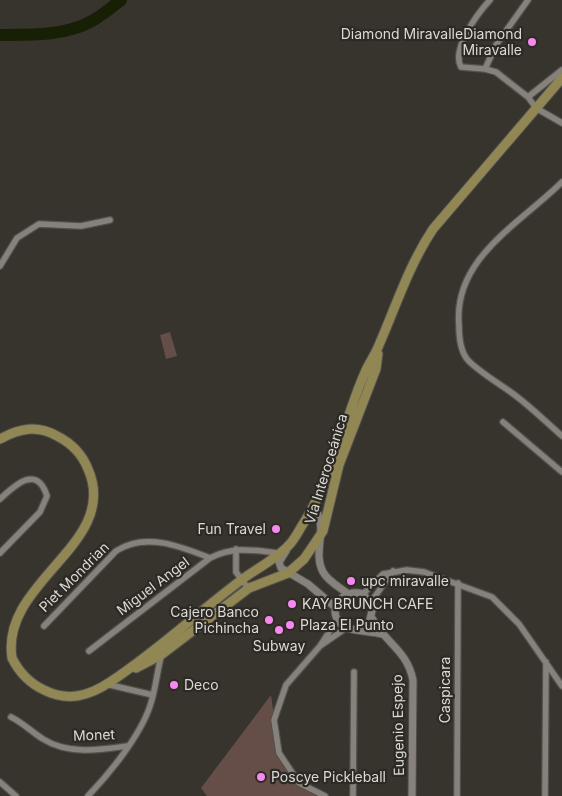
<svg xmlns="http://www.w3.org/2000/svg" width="562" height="796" font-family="Inter,sans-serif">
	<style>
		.green { fill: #654e48 }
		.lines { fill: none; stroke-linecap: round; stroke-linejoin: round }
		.river { stroke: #171f04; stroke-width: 12 }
		.minor-casing { stroke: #53504c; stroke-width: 8 }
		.tertiary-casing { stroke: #53504c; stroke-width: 9 }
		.primary-casing { stroke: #53504c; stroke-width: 11 }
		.minor { stroke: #86827b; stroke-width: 5.5 }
		.tertiary { stroke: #86827b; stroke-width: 7 }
		.primary { stroke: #908754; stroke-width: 9 }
		.poi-dot { fill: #f589ef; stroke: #2d2924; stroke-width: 2 }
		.labels { text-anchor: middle; stroke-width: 4.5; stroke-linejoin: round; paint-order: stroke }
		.poi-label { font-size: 14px; fill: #dcdad6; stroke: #2d2924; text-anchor: start }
		.street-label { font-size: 14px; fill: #dcdad6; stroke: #2d2924 }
	</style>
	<rect width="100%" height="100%" fill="#37332d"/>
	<!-- green -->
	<path class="green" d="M170 332 177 356 166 359 160 335Z
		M271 695 279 752 298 780 326 796H207L201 788Z"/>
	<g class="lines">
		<!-- river -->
		<path class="river" d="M0 35C31 35 65 36 92 21 103 15 112 7 121 0"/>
		<!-- minor casing -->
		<g class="minor-casing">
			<path id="minor" d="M490 0C478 13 451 49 461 67L485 69 496 72 528 97 536 108 562 123
				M485 69 496 45 528 0
				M528 97 562 70
				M562 182C521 223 453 258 459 325 459 336 460 350 467 359 476 370 500 384 512 393 530 406 546 422 562 436
				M0 266 17 238 39 224 81 226 110 220
				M503 422 562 472
				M0 499C15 485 37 464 47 496L40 512 0 553
				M236 549V572L248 588
				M363 594 383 574 407 570 424 572 492 597 519 624 562 686
				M371 602 393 571
				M44 626 116 551C145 532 180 546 210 558
				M320 646 346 628
				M89 651 210 558C233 546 253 550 278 553
				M106 684 153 695
				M11 717C23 723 32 732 43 739 68 755 100 750 127 746
				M0 782 16 796
				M88 796C110 773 140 736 150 706 156 689 157 670 162 653
				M325 796 299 783 279 753 274 720 286 685 320 646 337 620
				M353 796 354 672
				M457 796 458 583
				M545 796 546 662"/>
		</g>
		<!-- tertiary casing -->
		<g class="tertiary-casing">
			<path id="tertiary" d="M312 510 318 514C326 533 313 554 323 572 328 581 339 587 347 593
				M286 551 279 562 281 568 308 584 335 607
				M372 618C385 643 407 650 413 680L412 796
				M358 629 369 623 373 607 363 594C343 587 324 611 343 626 349 631 371 631 382 634"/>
		</g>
		<!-- primary casing -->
		<g class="primary-casing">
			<path id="primary" d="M0 439C20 428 37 425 57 436 71 443 82 454 88 469 121 544 0 581 12 658 19 672 29 683 44 690 68 702 89 696 110 682 156 652 196 614 240 581 254 570 278 558 289 545 295 539 299 530 303 524 325 490 334 453 349 415 354 400 360 383 367 368 371 360 376 353 379 345 396 306 409 265 433 229L562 78
				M136 668 161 655 249 588 288 573 304 559 323 531 339 465 376 369 378 354"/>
		</g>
		<!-- minor -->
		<use href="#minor" class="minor"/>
		<!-- tertiary -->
		<use href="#tertiary" class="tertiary"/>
		<!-- primary -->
		<use href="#primary" class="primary"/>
	</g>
	<!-- markers -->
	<g class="poi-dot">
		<circle cx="532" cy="42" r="5"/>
		<circle cx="276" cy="529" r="5"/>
		<circle cx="351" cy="581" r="5"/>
		<circle cx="292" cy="604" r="5"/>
		<circle cx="269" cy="620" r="5"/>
		<circle cx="290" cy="625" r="5"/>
		<circle cx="279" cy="630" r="5"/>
		<circle cx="174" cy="685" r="5"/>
		<circle cx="261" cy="777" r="5"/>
	</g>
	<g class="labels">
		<!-- poi labels -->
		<g class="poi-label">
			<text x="522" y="39" text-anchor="end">Diamond MiravalleDiamond<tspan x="522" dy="16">Miravalle</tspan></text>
			<text x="266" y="534" text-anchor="end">Fun Travel</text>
			<text x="361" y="586">upc miravalle</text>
			<text x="302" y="609">KAY BRUNCH CAFE</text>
			<text x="259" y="617" text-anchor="end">Cajero Banco<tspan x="259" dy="16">Pichincha</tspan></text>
			<text x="300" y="630">Plaza El Punto</text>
			<text x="279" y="651" text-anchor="middle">Subway</text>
			<text x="184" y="690">Deco</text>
			<text x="271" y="782">Poscye Pickleball</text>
		</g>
		<!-- street labels -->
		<g class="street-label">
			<text transform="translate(326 469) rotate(-73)" y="5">Vía Interoceánica</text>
			<text transform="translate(74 577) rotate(-45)" y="5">Piet Mondrian</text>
			<text transform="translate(153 586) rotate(-37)" y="5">Miguel Angel</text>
			<text transform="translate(445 690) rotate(-90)" y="5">Caspicara</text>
			<text transform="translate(398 725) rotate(-91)" y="5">Eugenio Espejo</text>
			<text transform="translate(94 735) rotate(-2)" y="5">Monet</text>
		</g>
	</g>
</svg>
